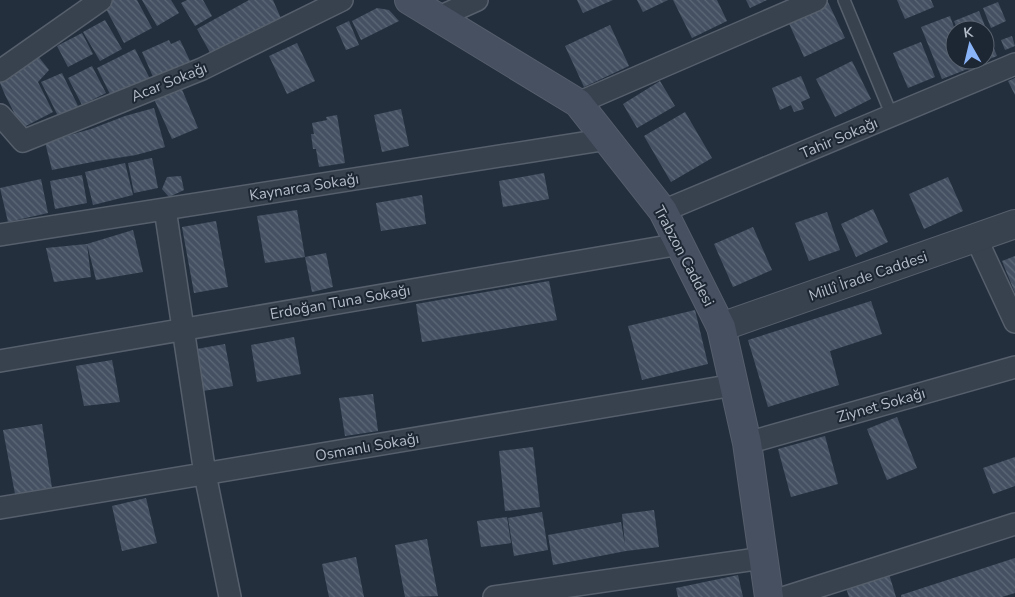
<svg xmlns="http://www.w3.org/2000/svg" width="1015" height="597" font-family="'Nunito Sans',sans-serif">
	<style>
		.building { fill: url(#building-back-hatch) }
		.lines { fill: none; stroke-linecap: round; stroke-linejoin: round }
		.service-casing { stroke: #565f6c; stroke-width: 14 }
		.minor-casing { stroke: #565f6c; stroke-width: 24 }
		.tertiary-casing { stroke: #565f6c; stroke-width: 30 }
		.secondary-casing { stroke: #565f6c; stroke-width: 30 }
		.service { stroke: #38414e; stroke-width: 11 }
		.minor { stroke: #38414e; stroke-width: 21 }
		.tertiary { stroke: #38414e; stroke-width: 28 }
		.secondary { stroke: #465061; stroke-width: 28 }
		.labels { text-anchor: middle; stroke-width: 4; stroke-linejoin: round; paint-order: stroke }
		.street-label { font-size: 15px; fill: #b4bcc9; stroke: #1d2633 }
	</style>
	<defs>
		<pattern id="building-back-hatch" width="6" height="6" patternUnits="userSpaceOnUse" patternTransform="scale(1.25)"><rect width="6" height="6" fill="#455162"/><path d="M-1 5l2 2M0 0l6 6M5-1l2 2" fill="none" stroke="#5d6877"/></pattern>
	</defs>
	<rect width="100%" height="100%" fill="#242f3e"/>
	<!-- building -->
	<path class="building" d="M113 0H137L152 28 124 43 104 5Z
		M142 0H171L179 13 157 26Z
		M187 0H203L212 16 195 26 181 3Z
		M249 0H273L283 23 213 58 197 29Z
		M577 0H613L583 13Z
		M637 0H668L643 12Z
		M673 0H717L727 21 692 38Z
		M746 0H767L750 8Z
		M827 0 845 38 804 57 787 19Z
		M897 0H931L934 7 905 19Z
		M998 2 1006 21 991 28 983 8Z
		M377 8 389 10 399 21 361 40 352 21Z
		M979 11 997 56 972 66 970 60H985V30H958L954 21Z
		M950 16 955 30V60H967L970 68 942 79 921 27Z
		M105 20 122 49 100 61 83 32Z
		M349 21 359 45 346 50 336 27Z
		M610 25 629 66 584 87 565 46Z
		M82 33 93 54 68 67 57 46Z
		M1012 36 1015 46 1005 50 1001 40Z
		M169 40 171 44 180 40 191 63 154 79 142 52Z
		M921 42 935 77 908 88 893 53Z
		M297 43 315 81 287 94 269 56Z
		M135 49 150 79 112 98 97 68Z
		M34 51 49 70 38 82 53 112 22 128 5 95 0 83V75Z
		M852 61 871 99 835 117 816 79Z
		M92 66 106 93 82 105 68 78Z
		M62 73 78 106 58 116 41 82Z
		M801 76 810 98 801 102 804 109 794 112 791 105 780 110 772 88Z
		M1015 78V95L1008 81Z
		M660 81 675 106 637 128 623 104Z
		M181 87 198 128 172 139 154 99Z
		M154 108 165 147 136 155 97 161 52 170 45 142 91 129 125 116Z
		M401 109 409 146 382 152 374 115Z
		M685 112 712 158 671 182 644 136Z
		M337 115 345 163 319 167 316 149H313L311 134H314L312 123 327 120 326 117Z
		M152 158 158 188 134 193 128 163Z
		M125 163 133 195 93 205 85 172Z
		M544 173 549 199 503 207 499 181Z
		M82 175 87 203 55 209 50 181Z
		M181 176 184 190 169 197 162 189 167 177Z
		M948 177 963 211 924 229 909 194Z
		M41 179 48 213 8 222 0 188Z
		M422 195 426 224 381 231 376 203Z
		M873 209 888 242 856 257 841 224Z
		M297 210 305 257 265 263 257 216Z
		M827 212 840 250 809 261 795 223Z
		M216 221 228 287 194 293 182 227Z
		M753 227 772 270 733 287 714 244Z
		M133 230 143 272 96 280 87 244 91 277 54 282 46 248 87 244Z
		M326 253 333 287 312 292 305 257Z
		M1015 256V293L1002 261Z
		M549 281 557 320 422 342 416 304Z
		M871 301 882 334 830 351 839 385 768 407 748 340Z
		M695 310 708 364 642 380 628 326Z
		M294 337 301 374 257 382 251 345Z
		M225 344 233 386 197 392 191 350Z
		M112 360 120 402 84 406 76 366Z
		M373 394 378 431 345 436 339 398Z
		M897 417 917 468 887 480 867 429Z
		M42 424 52 488 15 494 3 430Z
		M825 436 838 484 791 497 778 449Z
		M533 447 540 507 505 511 499 451Z
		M1015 457V486L993 494 983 468Z
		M146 498 157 543 122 551 112 506Z
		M654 510 659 547 626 551 553 565 548 535 621 522 625 545 622 514Z
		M542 512 548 550 514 556 508 518Z
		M507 517 511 543 481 547 477 521Z
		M427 539 438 596 405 597 395 545Z
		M356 557 364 597H329L322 564Z
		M1015 558V593L1002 597H901V595Z
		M889 574 896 597H849L846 588Z
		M738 575 743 597H678L676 588Z"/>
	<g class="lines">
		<!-- service casing -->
		<g class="service-casing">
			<path id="service" d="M844 0 892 116"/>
		</g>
		<!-- minor casing -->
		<g class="minor-casing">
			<path id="minor" d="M437 18 477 0
				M0 71 101 0
				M578 103 816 0
				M0 115 23 141 202 69 342 0
				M165 209 205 474 230 597
				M663 211 1015 64
				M0 235 608 139
				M976 238 1015 322
				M0 361 680 244
				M747 443 1015 367
				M0 508 734 385
				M494 597 764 558
				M786 597 1015 524"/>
		</g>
		<!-- tertiary casing -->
		<g class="tertiary-casing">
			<path id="tertiary" d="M721 327 1015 224"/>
		</g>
		<!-- secondary casing -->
		<g class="secondary-casing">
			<path id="secondary" d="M409 0 578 103 663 211 721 327 747 443 769 597"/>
		</g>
		<!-- service -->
		<use href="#service" class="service"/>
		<!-- minor -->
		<use href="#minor" class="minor"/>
		<!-- tertiary -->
		<use href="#tertiary" class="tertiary"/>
		<!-- secondary -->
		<use href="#secondary" class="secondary"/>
	</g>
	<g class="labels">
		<!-- street labels -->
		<g class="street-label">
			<text transform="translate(169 82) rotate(-22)" y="5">Acar Sokağı</text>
			<text transform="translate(839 138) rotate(-23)" y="5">Tahir Sokağı</text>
			<text transform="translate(304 187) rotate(-9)" y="5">Kaynarca Sokağı</text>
			<text transform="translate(684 256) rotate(62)" y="5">Trabzon Caddesi</text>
			<text transform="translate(868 276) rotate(-19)" y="5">Millî İrade Caddesi</text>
			<text transform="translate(340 302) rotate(-10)" y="5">Erdoğan Tuna Sokağı</text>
			<text transform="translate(881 405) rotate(-16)" y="5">Ziynet Sokağı</text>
			<text transform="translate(367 447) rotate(-10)" y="5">Osmanlı Sokağı</text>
		</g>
	</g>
	<!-- north arrow -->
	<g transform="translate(970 45) rotate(352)"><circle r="24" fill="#1d2633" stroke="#59626f"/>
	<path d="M0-4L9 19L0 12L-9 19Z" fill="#8ab4f8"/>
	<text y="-8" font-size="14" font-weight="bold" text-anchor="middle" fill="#b4bcc9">K</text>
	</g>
</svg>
